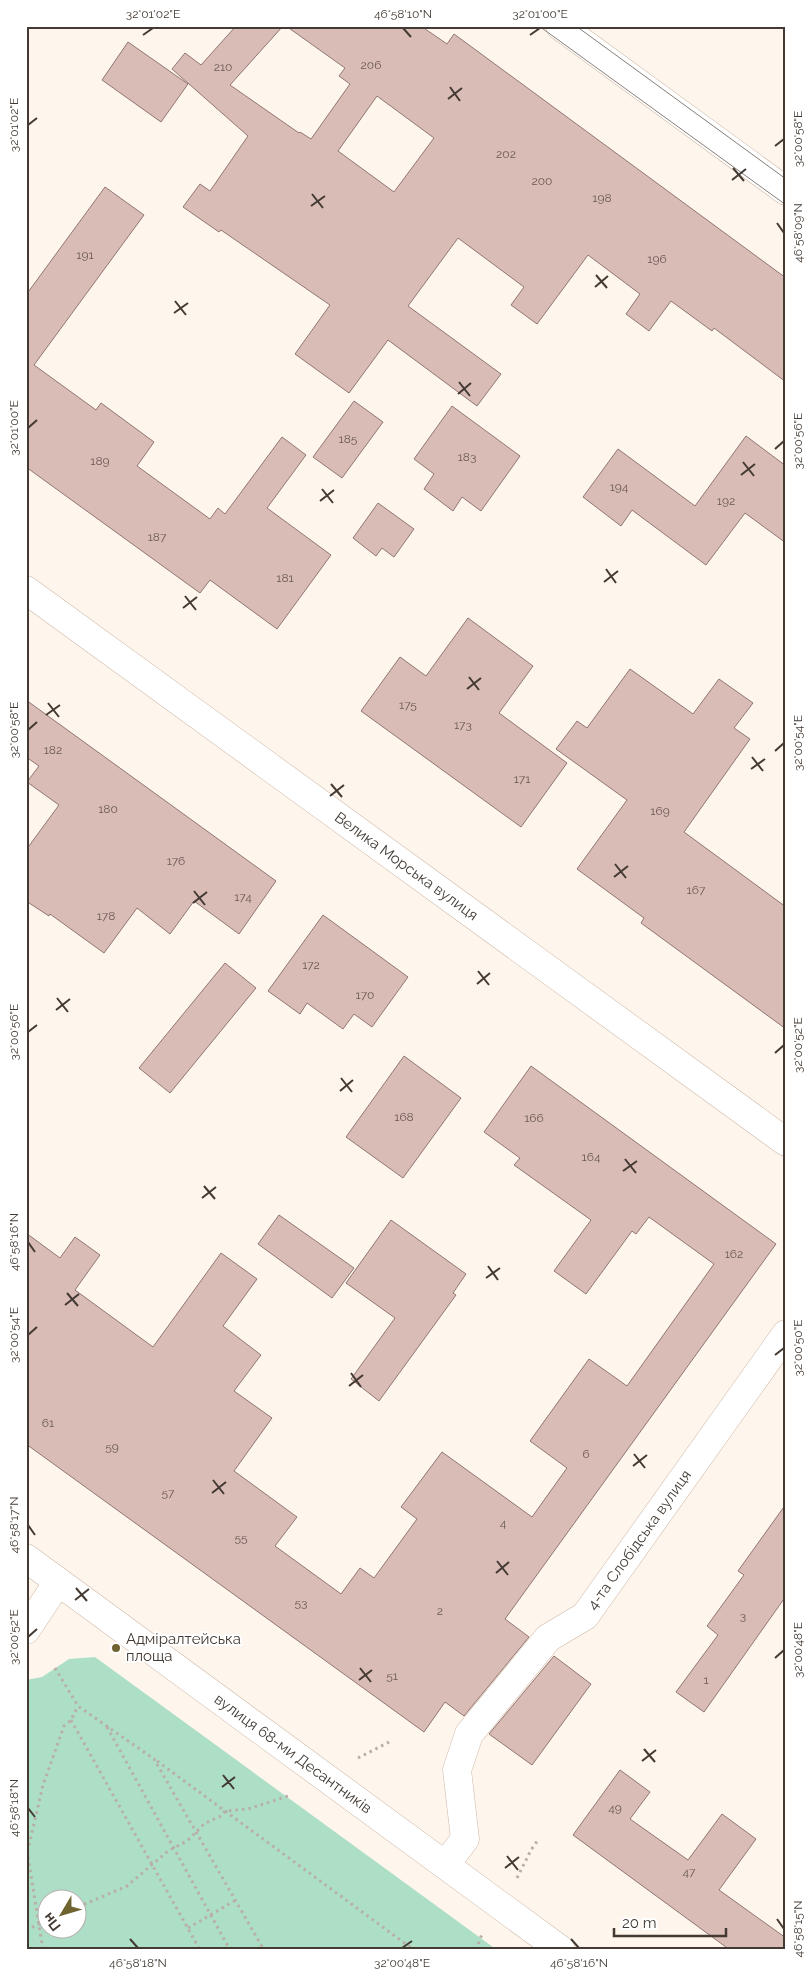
<svg xmlns="http://www.w3.org/2000/svg" width="812" height="1976" font-family="Raleway,sans-serif">
	<style>
		.green { fill: #addec6; fill-rule: evenodd }
		.building { fill: #dabcb7; stroke: #917671; fill-rule: evenodd }
		.lines { fill: none; stroke-linecap: round; stroke-linejoin: round }
		.minor-casing { stroke: #ceb8a7; stroke-width: 29 }
		.major-casing { stroke: #ceb8a7; stroke-width: 29 }
		.path { stroke: #b8afa7; stroke-width: 3; stroke-dasharray: 2.5 4; stroke-linecap: butt }
		.minor { stroke: #fff; stroke-width: 28 }
		.major { stroke: #fff; stroke-width: 28 }
		.tram { stroke: #877e77; stroke-width: 1 }
		.ticks { fill: none; stroke: #433a33; stroke-width: 2 }
		.poi-dot { fill: #6f6330; stroke: #fff; stroke-width: 2 }
		.labels { text-anchor: middle; stroke-width: 4; stroke-linejoin: round; paint-order: stroke }
		.number-label { font-size: 12px; fill: #695a54 }
		.street-label { font-size: 15px; fill: #433a33; stroke: #fff }
		.poi-label { font-size: 15px; fill: #433a33; stroke: #fff; text-anchor: start }
		.neatline { fill: none; stroke: #433a33; stroke-width: 2 }
		.ticks-label { font-size: 12px; text-anchor: middle; fill: #433a33 }
	</style>
	<rect width="100%" height="100%" fill="#fef5ed"/>
	<!-- green -->
	<path class="green" d="M95 1657 497 1950H26V1680L42 1677 69 1659ZM78 1898V1928H48V1898Z"/>
	<!-- building -->
	<path class="building" d="M236 26H283L230 85 299 133 300 132 311 139 350 84 339 76 345 68 286 26H421L447 44 454 34 786 278V382L714 328 712 331 671 301 649 331 626 314 640 294 588 255 537 324 511 305 524 287 458 238 408 306 501 374 477 406 388 340 349 393 295 354 330 305 221 230 219 232 183 207 200 184 210 191 248 136 172 69 185 53 201 65ZM377 96 434 138 394 192 338 151Z
		M128 42 188 84 161 122 102 80Z
		M105 187 144 215 34 365 96 410 101 403 154 442 137 466 210 519 218 508 225 514 282 437 306 455 267 508 331 555 277 629 210 580 200 593 26 467V295Z
		M354 401 383 422 342 478 313 457Z
		M452 406 520 456 481 511 462 497 453 511 424 489 434 474 414 459Z
		M746 436 786 466V543L745 513 706 565 632 510 621 526 583 497 618 449 695 506Z
		M378 503 414 529 394 557 382 548 376 556 353 538Z
		M468 618 533 666 499 713 567 763 521 827 361 711 400 657 426 676Z
		M630 669 693 714 719 679 753 703 734 728 750 739 684 832 786 907V1029L641 923 644 918 577 869 627 800 556 749 577 721 587 728Z
		M26 700 276 881 239 934 194 901 170 934 137 908 104 953 50 914 49 916 26 901V850L59 805 27 782 39 766 26 757Z
		M323 915 408 977 372 1027 354 1014 343 1029 307 1003 300 1014 268 991Z
		M225 963 256 988 170 1093 139 1068Z
		M404 1056 461 1098 403 1178 346 1137Z
		M531 1066 776 1244 505 1619 529 1637 464 1716 445 1702 424 1732 26 1444V1233L60 1258 75 1237 100 1255 75 1290 153 1347 221 1253 257 1279 223 1326 261 1355 234 1391 272 1418 234 1471 297 1517 275 1546 341 1594 360 1568 374 1578 417 1519 401 1507 442 1452 532 1517 567 1468 530 1441 589 1359 627 1386 714 1264 649 1217 636 1234 632 1231 586 1294 554 1271 591 1220 514 1165 520 1158 484 1132Z
		M279 1215 354 1268 332 1298 258 1244Z
		M391 1220 466 1274 453 1293 456 1295 379 1401 351 1379 395 1318 346 1283Z
		M786 1504V1596L704 1712 676 1692 718 1635 707 1626 744 1575 738 1571Z
		M554 1656 591 1684 532 1765 489 1734Z
		M620 1770 650 1792 630 1819 688 1860 722 1814 756 1839 719 1890 786 1938V1950H730L573 1835Z"/>
	<g class="lines">
		<!-- minor casing -->
		<g class="minor-casing">
			<g id="minor">
				<path d="M560 26 786 191"/>
				<path id="s1" d="M26 590 786 1142"/>
				<path d="M26 1630 58 1582"/>
				<path id="s2" d="M445 1865 465 1839 457 1770 469 1734 548 1638 585 1616 786 1334"/>
			</g>
		</g>
		<!-- major casing -->
		<g class="major-casing">
			<g id="major">
				<path id="s3" d="M26 1558 561 1950"/>
			</g>
		</g>
		<!-- path -->
		<path class="path" d="M55 1668 78 1706 154 1759 264 1950
			M71 1720 200 1950
			M107 1727 230 1950
			M358 1758 391 1741
			M157 1761 414 1950
			M28 1857 43 1950
			M26 1858 43 1785 64 1726 71 1720 78 1706
			M517 1878 531 1850 538 1840
			M78 1907 127 1886 168 1851 187 1841 205 1823 221 1816 225 1811 248 1809 291 1795
			M188 1928 236 1900
			M26 1930 48 1920
			M476 1950 482 1934"/>
		<!-- minor -->
		<use href="#minor" class="minor"/>
		<!-- major -->
		<use href="#major" class="major"/>
		<!-- tram -->
		<path class="tram" d="M539 26 786 205
			M576 26 786 179"/>
	</g>
	<!-- ticks -->
	<path class="ticks" d="M403 28 411 37M143 35 153 28M530 35 540 28M450 87 460 101M448 99 462 88M28 125 37 118M775 146 784 139M733 168 744 181M732 180 746 169M312 194 323 208M311 206 325 196M777 223 784 233M596 275 607 288M595 287 608 276M175 301 186 315M174 313 188 303M459 382 470 396M458 394 471 383M28 428 37 420M775 449 784 441M743 462 754 476M741 475 755 464M322 489 333 503M320 501 334 490M606 569 616 583M604 582 618 571M185 596 196 610M183 608 197 597M469 677 479 690M467 689 481 678M48 703 59 717M46 715 60 705M28 730 37 722M775 751 784 743M752 757 763 771M751 769 765 759M331 784 342 797M330 796 344 785M615 864 626 878M614 877 628 866M194 891 205 905M193 903 207 892M478 971 489 985M477 984 490 973M57 998 68 1012M56 1010 70 999M28 1032 37 1025M775 1053 784 1045M341 1078 352 1092M340 1091 353 1080M625 1159 636 1173M623 1171 637 1161M204 1186 215 1199M202 1198 216 1187M28 1242 35 1252M488 1266 498 1280M486 1278 500 1268M67 1293 78 1306M65 1305 79 1294M28 1335 37 1327M775 1355 784 1348M351 1373 361 1387M349 1386 363 1375M634 1454 645 1468M633 1466 647 1455M213 1480 224 1494M212 1493 226 1482M28 1525 35 1535M497 1561 508 1575M496 1573 509 1562M76 1588 87 1601M75 1600 89 1589M28 1637 37 1629M775 1658 784 1650M360 1668 371 1682M359 1680 372 1670M644 1749 655 1762M642 1761 656 1750M223 1775 234 1789M222 1787 235 1777M28 1808 35 1817M507 1856 518 1870M505 1868 519 1857M777 1919 784 1929M130 1939 138 1948M571 1939 579 1948M402 1948 412 1941"/>
	<!-- markers -->
	<circle class="poi-dot" cx="116" cy="1648" r="5"/>
	<g class="labels">
		<!-- number labels -->
		<g class="number-label">
			<text x="371" y="69">206</text>
			<text x="223" y="71">210</text>
			<text x="506" y="158">202</text>
			<text x="542" y="185">200</text>
			<text x="602" y="202">198</text>
			<text x="85" y="259">191</text>
			<text x="657" y="263">196</text>
			<text x="348" y="443">185</text>
			<text x="467" y="461">183</text>
			<text x="100" y="465">189</text>
			<text x="619" y="491">194</text>
			<text x="726" y="505">192</text>
			<text x="157" y="541">187</text>
			<text x="285" y="582">181</text>
			<text x="408" y="709">175</text>
			<text x="463" y="729">173</text>
			<text x="53" y="754">182</text>
			<text x="522" y="783">171</text>
			<text x="108" y="813">180</text>
			<text x="660" y="815">169</text>
			<text x="176" y="865">176</text>
			<text x="696" y="894">167</text>
			<text x="243" y="901">174</text>
			<text x="106" y="920">178</text>
			<text x="311" y="969">172</text>
			<text x="365" y="999">170</text>
			<text x="404" y="1121">168</text>
			<text x="534" y="1122">166</text>
			<text x="591" y="1161">164</text>
			<text x="734" y="1258">162</text>
			<text x="48" y="1427">61</text>
			<text x="112" y="1451">59</text>
			<text x="586" y="1458">6</text>
			<text x="168" y="1497">57</text>
			<text x="503" y="1527">4</text>
			<text x="241" y="1542">55</text>
			<text x="301" y="1607">53</text>
			<text x="440" y="1615">2</text>
			<text x="743" y="1620">3</text>
			<text x="392" y="1680">51</text>
			<text x="706" y="1684">1</text>
			<text x="615" y="1812">49</text>
			<text x="689" y="1876">47</text>
		</g>
		<!-- street labels -->
		<g class="street-label">
			<text dy="5" stroke="none"><textPath href="#s1" startOffset="470">Велика Морська вулиця</textPath></text>
			<text dy="5" stroke="none"><textPath href="#s2" startOffset="401">4-та Слобідська вулиця</textPath></text>
			<text dy="5" stroke="none"><textPath href="#s3" startOffset="331">вулиця 68-ми Десантників</textPath></text>
		</g>
		<!-- poi labels -->
		<g class="poi-label">
			<text x="126" y="1644">Адміралтейська<tspan x="126" dy="17">площа</tspan></text>
		</g>
	</g>
	<!-- border -->
	<rect width="812" height="1976" fill="none" stroke="#ffffff" stroke-width="55"/>
	<!-- north arrow -->
	<g transform="translate(62 1914) rotate(232)"><circle r="24" fill="#ffffff" stroke="#b4b0ad"/>
	<path d="M0-4L9 19L0 12L-9 19Z" fill="#6f6330"/>
	<text y="-8" font-size="14" font-weight="bold" text-anchor="middle" fill="#433a33">Пн</text>
	</g>
	<!-- scale -->
	<path d="M614 1928v8h112v-8" fill="none" stroke="#433a33" stroke-width="2.5"/>
	<text x="622" y="1928" font-size="15" fill="#433a33" stroke="#ffffff" stroke-width="4" paint-order="stroke">20 m</text>
	<rect x="28" y="28" width="756" height="1920" class="neatline"/>
	<g class="ticks-label">
		<text x="153" y="18">32°01'02"E</text>
		<text x="403" y="18">46°58'10"N</text>
		<text x="540" y="18">32°01'00"E</text>
		<text transform="translate(14 125) rotate(-90)" y="4">32°01'02"E</text>
		<text transform="translate(798 139) rotate(-90)" y="4">32°00'58"E</text>
		<text transform="translate(798 233) rotate(-90)" y="4">46°58'09"N</text>
		<text transform="translate(14 428) rotate(-90)" y="4">32°01'00"E</text>
		<text transform="translate(798 441) rotate(-90)" y="4">32°00'56"E</text>
		<text transform="translate(14 730) rotate(-90)" y="4">32°00'58"E</text>
		<text transform="translate(798 743) rotate(-90)" y="4">32°00'54"E</text>
		<text transform="translate(14 1032) rotate(-90)" y="4">32°00'56"E</text>
		<text transform="translate(798 1045) rotate(-90)" y="4">32°00'52"E</text>
		<text transform="translate(14 1242) rotate(-90)" y="4">46°58'16"N</text>
		<text transform="translate(14 1335) rotate(-90)" y="4">32°00'54"E</text>
		<text transform="translate(798 1348) rotate(-90)" y="4">32°00'50"E</text>
		<text transform="translate(14 1525) rotate(-90)" y="4">46°58'17"N</text>
		<text transform="translate(14 1637) rotate(-90)" y="4">32°00'52"E</text>
		<text transform="translate(798 1650) rotate(-90)" y="4">32°00'48"E</text>
		<text transform="translate(14 1808) rotate(-90)" y="4">46°58'18"N</text>
		<text transform="translate(798 1929) rotate(-90)" y="4">46°58'15"N</text>
		<text x="138" y="1967">46°58'18"N</text>
		<text x="402" y="1967">32°00'48"E</text>
		<text x="579" y="1967">46°58'16"N</text>
	</g>
</svg>
